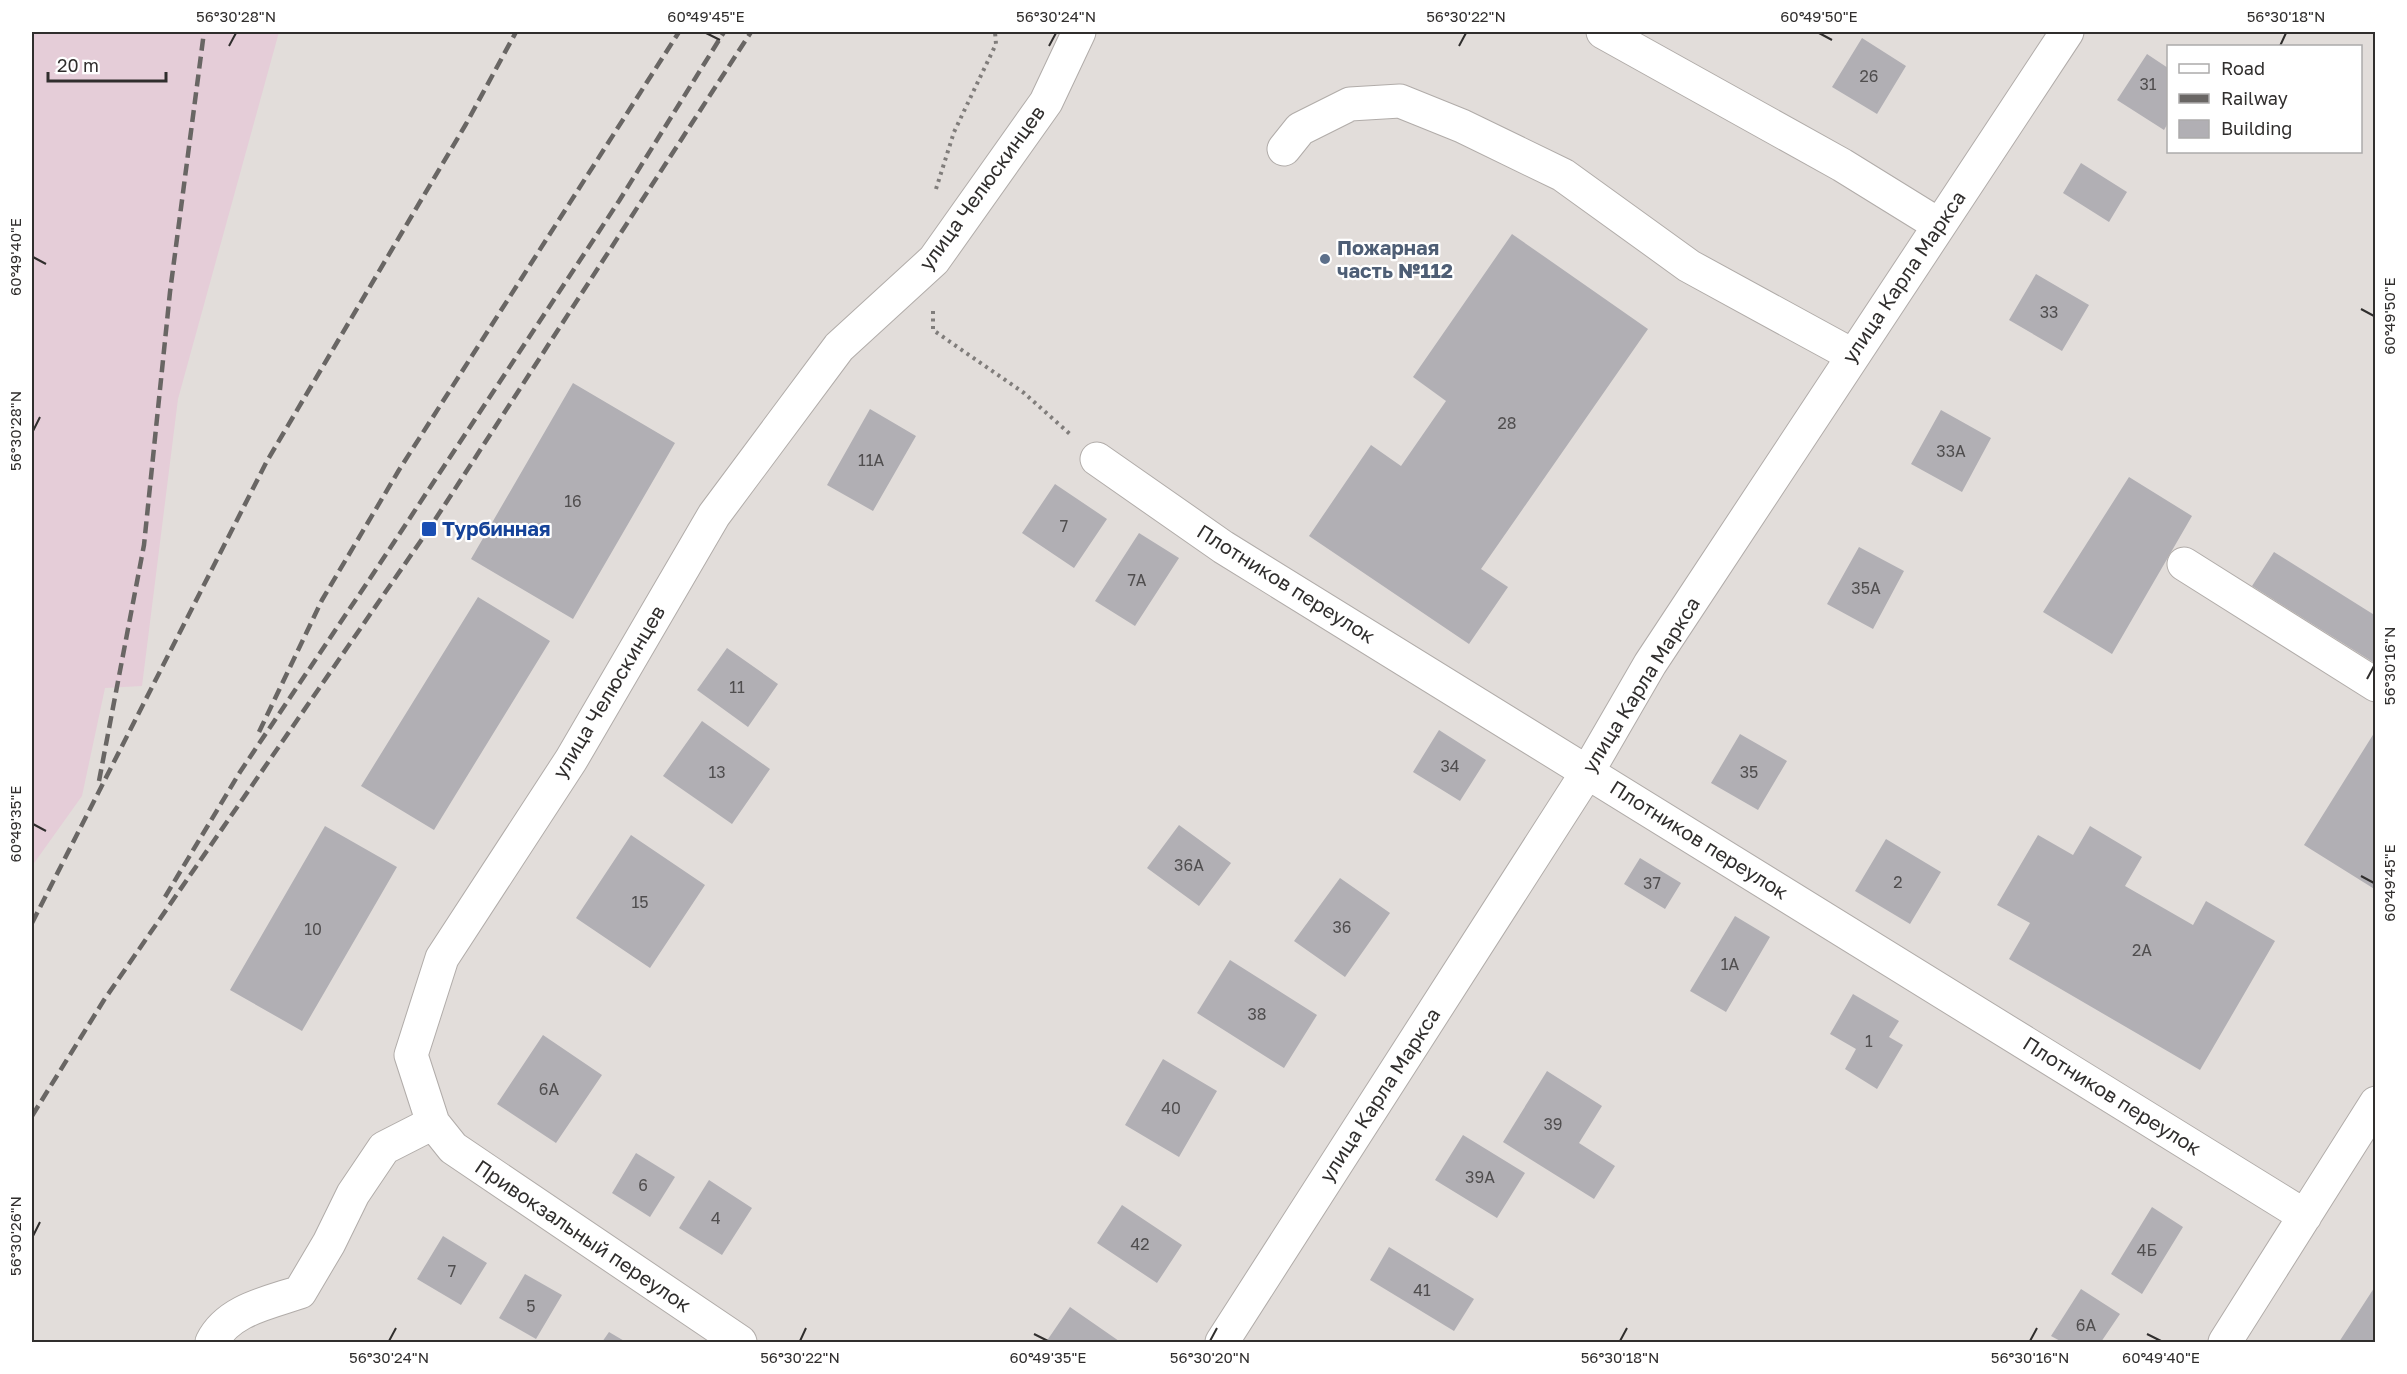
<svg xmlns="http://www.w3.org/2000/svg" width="2407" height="1374" font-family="'Golos Text',sans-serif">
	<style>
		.industrial { fill: #e5cdd8 }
		.building { fill: #b1afb4 }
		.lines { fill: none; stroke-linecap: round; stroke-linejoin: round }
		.minor-casing { stroke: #b1aca9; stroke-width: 35 }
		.path { stroke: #807d7b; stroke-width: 4; stroke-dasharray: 3 4.5; stroke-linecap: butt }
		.minor { stroke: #fff; stroke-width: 33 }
		.rail { stroke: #696664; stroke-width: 4.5; stroke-dasharray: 12 6; stroke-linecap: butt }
		.ticks { fill: none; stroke: #302e2d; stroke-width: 2 }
		.service-dot { fill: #5c6f8a; stroke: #fff; stroke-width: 2 }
		.transit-dot { fill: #1a4fb4; stroke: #fff; stroke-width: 2 }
		.labels { text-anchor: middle; stroke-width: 4.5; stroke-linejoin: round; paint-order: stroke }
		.number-label { font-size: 16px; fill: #504e4f }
		.street-label { font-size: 20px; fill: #302e2d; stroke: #fff }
		.service-label { font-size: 20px; font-weight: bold; fill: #4e5e75; stroke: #fff; text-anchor: start }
		.transit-label { font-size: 20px; font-weight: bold; fill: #164399; stroke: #fff; text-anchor: start }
		.neatline { fill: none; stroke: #302e2d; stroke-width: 2 }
		.ticks-label { font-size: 15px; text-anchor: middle; fill: #302e2d }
	</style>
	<rect width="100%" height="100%" fill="#e2ddda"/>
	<!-- industrial -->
	<path class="industrial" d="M32 32H279L178 399 142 686 105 688 82 796 32 866Z"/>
	<!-- building -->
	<path class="building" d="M1862 38 1906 66 1877 114 1832 87Z
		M2147 54 2168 68V123L2164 130 2117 100Z
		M2081 163 2127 192 2109 222 2063 193Z
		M1512 234 1648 329 1481 569 1508 587 1469 644 1309 536 1371 445 1401 466 1446 401 1413 377Z
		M2036 274 2089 305 2062 351 2009 320Z
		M573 383 675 443 573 619 471 559Z
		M870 409 916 436 873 511 827 485Z
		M1941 410 1991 438 1962 492 1911 464Z
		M2129 477 2192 516 2112 654 2043 612Z
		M1055 484 1107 519 1074 568 1022 533Z
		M1139 533 1179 558 1135 626 1095 601Z
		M1859 547 1904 571 1873 629 1827 604Z
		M2274 552 2376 616V664L2252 586Z
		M478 597 550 641 434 830 361 786Z
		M727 648 778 684 748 727 697 690Z
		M702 721 770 769 732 824 663 776Z
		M1439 730 1486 760 1460 801 1413 772Z
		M2376 730V890L2304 845Z
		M1740 734 1787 761 1758 810 1711 783Z
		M1179 825 1231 863 1199 906 1147 868Z
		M325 826 397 867 302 1031 230 990Z
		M2090 826 2142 857 2125 886 2193 925 2206 901 2275 941 2200 1070 2009 959 2030 923 1997 905 2038 835 2073 855Z
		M631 835 705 885 650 968 576 918Z
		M1886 839 1941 872 1910 924 1855 891Z
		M1640 858 1681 883 1665 909 1624 884Z
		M1340 878 1390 913 1345 977 1294 941Z
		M1735 916 1770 937 1726 1012 1690 991Z
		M1230 960 1317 1015 1284 1068 1197 1013Z
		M1853 994 1899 1021 1889 1037 1903 1045 1877 1089 1845 1069 1856 1049 1830 1034Z
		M543 1035 602 1075 556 1143 497 1104Z
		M1163 1059 1217 1091 1179 1157 1125 1125Z
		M1547 1071 1602 1106 1579 1143 1615 1166 1594 1199 1503 1142Z
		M1463 1135 1525 1173 1497 1218 1435 1180Z
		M636 1153 675 1177 650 1217 612 1193Z
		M709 1180 752 1208 722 1255 679 1228Z
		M1122 1205 1182 1245 1157 1283 1097 1243Z
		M2152 1207 2183 1227 2142 1294 2111 1274Z
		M443 1236 487 1263 461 1305 417 1279Z
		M1389 1247 1474 1299 1454 1331 1370 1280Z
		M525 1274 562 1295 536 1339 499 1318Z
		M2376 1285V1342H2339Z
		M2081 1289 2120 1314 2101 1342H2062L2051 1336Z
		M1070 1307 1119 1341 1118 1342H1046Z
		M609 1332 626 1342H602Z"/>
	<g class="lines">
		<!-- minor casing -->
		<g class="minor-casing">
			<path id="minor" d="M1603 32 1842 165 1939 225
				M1284 149 1300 129 1350 104 1400 101 1462 126 1563 175 1689 266 1852 355
				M1097 459 1223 547 2305 1216
				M2184 564 2376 685
				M212 1342C228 1310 268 1303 300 1292L329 1243 353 1194 384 1148 433 1123
				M740 1342 453 1148 433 1123 411 1055 442 958 571 760 714 515 839 347 934 260 1046 102 1079 32
				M1222 1342 1588 771 1650 664 2067 32
				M2225 1342 2376 1103"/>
		</g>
		<!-- path -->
		<path class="path" d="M936 189 954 132 996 44 995 32
			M933 311V330L1024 393 1071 435"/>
		<!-- minor -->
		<use href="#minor" class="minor"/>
		<!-- rail -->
		<path class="rail" d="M259 732 322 600 399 470 679 32
			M99 781 144 545 170 292 204 32
			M165 897 240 772 371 577 619 201 724 32
			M32 923 267 461 466 124 516 32
			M32 1116 104 1000 429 529 751 32"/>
	</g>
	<!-- ticks -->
	<path class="ticks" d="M706 33 720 40M1819 33 1832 40M229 46 236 33M1049 46 1056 33M1459 46 1466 33M2280 46 2286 33M33 257 46 264M2361 309 2374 316M33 431 40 417M2367 679 2374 666M33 824 46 831M2361 876 2374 883M33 1236 40 1222M1034 1334 1048 1341M2147 1334 2161 1341M389 1341 396 1328M800 1341 806 1328M1210 1341 1217 1328M1620 1341 1627 1328M2030 1341 2037 1328"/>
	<!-- markers -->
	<circle class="service-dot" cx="1325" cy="259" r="6"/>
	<rect class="transit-dot" x="421" y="521" width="16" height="16" rx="3"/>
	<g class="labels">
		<!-- number labels -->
		<g class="number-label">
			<text x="1869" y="82">26</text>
			<text x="2148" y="90">31</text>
			<text x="2049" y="318">33</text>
			<text x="1507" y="429">28</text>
			<text x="1951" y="457">33А</text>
			<text x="871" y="466">11А</text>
			<text x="573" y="507">16</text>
			<text x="1064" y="532">7</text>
			<text x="1137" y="586">7А</text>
			<text x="1866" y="594">35А</text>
			<text x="737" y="693">11</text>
			<text x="1450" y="772">34</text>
			<text x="717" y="778">13</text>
			<text x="1749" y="778">35</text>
			<text x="1189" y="871">36А</text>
			<text x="1898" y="888">2</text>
			<text x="1652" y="889">37</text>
			<text x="640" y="908">15</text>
			<text x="1342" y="933">36</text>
			<text x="313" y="935">10</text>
			<text x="2142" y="956">2А</text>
			<text x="1730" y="970">1А</text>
			<text x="1257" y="1020">38</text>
			<text x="1869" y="1047">1</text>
			<text x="549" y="1095">6А</text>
			<text x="1171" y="1114">40</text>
			<text x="1553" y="1130">39</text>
			<text x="1480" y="1183">39А</text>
			<text x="643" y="1191">6</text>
			<text x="716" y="1224">4</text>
			<text x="1140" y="1250">42</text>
			<text x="2147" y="1256">4Б</text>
			<text x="452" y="1277">7</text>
			<text x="1422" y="1296">41</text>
			<text x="531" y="1312">5</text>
			<text x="2086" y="1331">6А</text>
		</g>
		<!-- street labels -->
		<g class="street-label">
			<text transform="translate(982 188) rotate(-54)" y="7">улица Челюскинцев</text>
			<text transform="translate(1904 277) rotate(-56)" y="7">улица Карла Маркса</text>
			<text transform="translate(1286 584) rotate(32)" y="7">Плотников переулок</text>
			<text transform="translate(1641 685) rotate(-58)" y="7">улица Карла Маркса</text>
			<text transform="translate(609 692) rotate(-59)" y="7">улица Челюскинцев</text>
			<text transform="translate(1699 840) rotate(32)" y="7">Плотников переулок</text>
			<text transform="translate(1380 1095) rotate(-57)" y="7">улица Карла Маркса</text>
			<text transform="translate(2112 1096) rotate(32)" y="7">Плотников переулок</text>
			<text transform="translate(583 1236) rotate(34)" y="7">Привокзальный переулок</text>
		</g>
		<!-- service labels -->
		<g class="service-label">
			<text x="1337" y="255">Пожарная<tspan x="1337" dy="23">часть №112</tspan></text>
		</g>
		<!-- transit labels -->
		<g class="transit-label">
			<text x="442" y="536">Турбинная</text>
		</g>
	</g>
	<!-- border -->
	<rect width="2407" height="1374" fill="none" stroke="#ffffff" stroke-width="66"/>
	<!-- legend -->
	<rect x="2167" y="45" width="195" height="108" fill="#ffffff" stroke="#acabab" stroke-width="1.5"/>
	<rect x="2179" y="64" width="30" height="9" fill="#ffffff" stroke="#acabab" stroke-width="1.5"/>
	<text x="2221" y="75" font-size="18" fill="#302e2d">Road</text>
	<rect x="2179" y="94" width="30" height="9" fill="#696664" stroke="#acabab" stroke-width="1.5"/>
	<text x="2221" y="105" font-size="18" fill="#302e2d">Railway</text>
	<rect x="2179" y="120" width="30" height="18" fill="#b1afb4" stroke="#acabab" stroke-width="1.5"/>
	<text x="2221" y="135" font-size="18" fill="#302e2d">Building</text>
	<!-- scale -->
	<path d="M48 72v9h118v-9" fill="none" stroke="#302e2d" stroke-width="3"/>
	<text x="57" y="72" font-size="18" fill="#302e2d" stroke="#ffffff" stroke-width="4.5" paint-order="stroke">20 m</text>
	<rect x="33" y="33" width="2341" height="1308" class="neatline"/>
	<g class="ticks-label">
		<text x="236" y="22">56°30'28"N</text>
		<text x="706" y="22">60°49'45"E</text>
		<text x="1056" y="22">56°30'24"N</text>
		<text x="1466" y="22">56°30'22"N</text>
		<text x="1819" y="22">60°49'50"E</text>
		<text x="2286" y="22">56°30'18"N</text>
		<text transform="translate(16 257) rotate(-90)" y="5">60°49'40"E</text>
		<text transform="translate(2390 316) rotate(-90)" y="5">60°49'50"E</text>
		<text transform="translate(16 431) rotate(-90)" y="5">56°30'28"N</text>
		<text transform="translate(2390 666) rotate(-90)" y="5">56°30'16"N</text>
		<text transform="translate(16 824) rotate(-90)" y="5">60°49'35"E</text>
		<text transform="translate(2390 883) rotate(-90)" y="5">60°49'45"E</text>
		<text transform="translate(16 1236) rotate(-90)" y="5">56°30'26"N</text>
		<text x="389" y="1363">56°30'24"N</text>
		<text x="800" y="1363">56°30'22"N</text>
		<text x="1048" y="1363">60°49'35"E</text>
		<text x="1210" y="1363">56°30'20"N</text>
		<text x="1620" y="1363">56°30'18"N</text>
		<text x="2030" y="1363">56°30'16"N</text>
		<text x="2161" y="1363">60°49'40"E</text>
	</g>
</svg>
